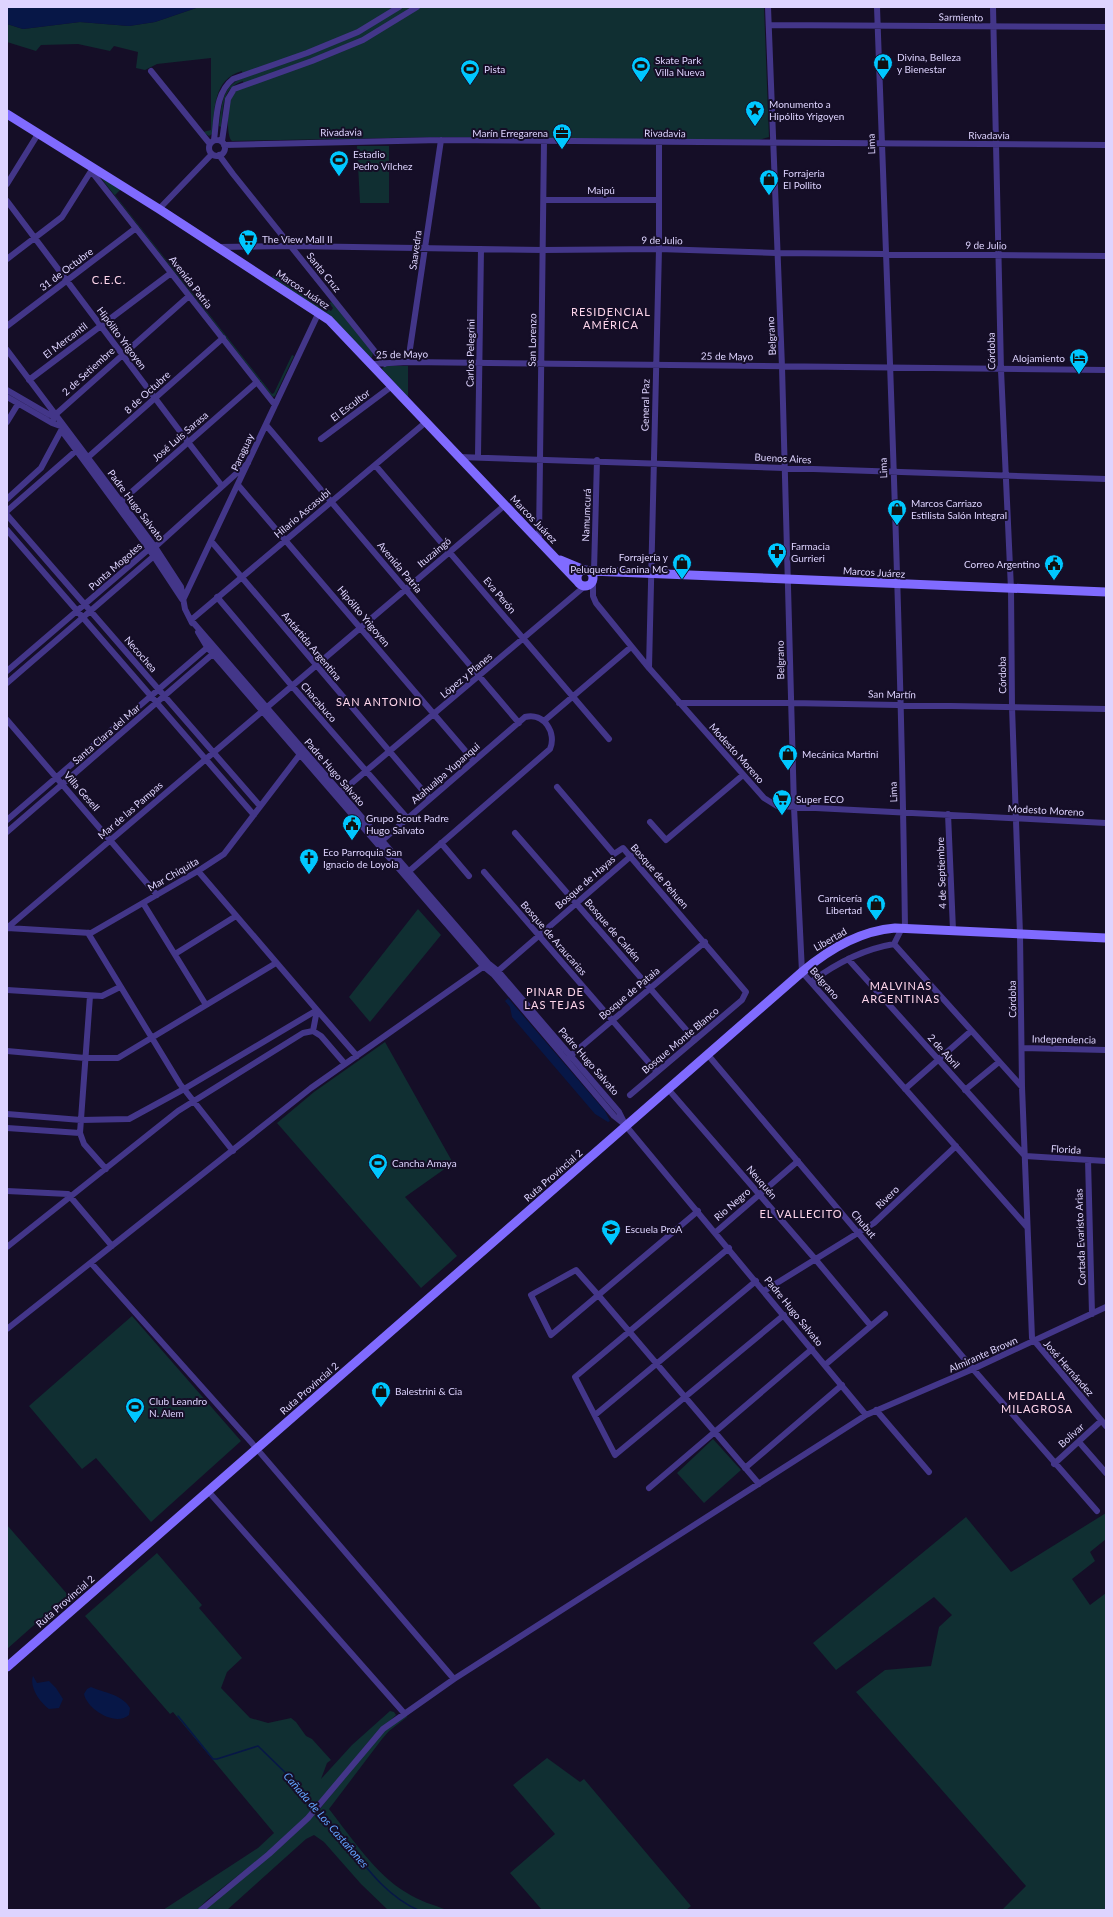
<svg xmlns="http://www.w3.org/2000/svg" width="1113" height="1917" font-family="Lato,sans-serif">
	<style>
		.green { fill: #102f32 }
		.water { fill: #071747 }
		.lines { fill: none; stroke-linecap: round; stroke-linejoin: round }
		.stream { stroke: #071747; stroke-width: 1.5 }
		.street { stroke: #433689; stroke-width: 6 }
		.secondary { stroke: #806bff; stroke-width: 9 }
		.labels { text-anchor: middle; stroke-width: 4; stroke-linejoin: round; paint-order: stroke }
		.street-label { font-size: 10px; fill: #ded4ff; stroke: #150e27 }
		.poi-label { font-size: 10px; fill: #ded4ff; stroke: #150e27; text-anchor: start }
		.neighbourhood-label { font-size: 11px; letter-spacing: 1px; fill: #ffd6eb; stroke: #150e27 }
		.water-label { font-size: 11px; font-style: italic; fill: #62a4ff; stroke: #150e27 }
	</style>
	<rect width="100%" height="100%" fill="#150e27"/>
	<!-- green -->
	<path class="green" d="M199 7H764L769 137 759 140 441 137 232 141C226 137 227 105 232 96 234 91 239 89 244 87L243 81C221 88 224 107 221 127L219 126C222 106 221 86 243 78L242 71C213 79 215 109 212 134L209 136 203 132 211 130V58L157 64 145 70 136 68 138 52 114 46 110 51 78 44 41 45 36 51 7 42V24L23 29 80 22 129 26 155 22Z
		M357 146H389V203H360Z
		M101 178 121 189 115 195 272 394 274 393 292 355 294 356 275 396 273 397 271 395Z
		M274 275 331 311 333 308 329 303 332 302 373 353 372 357 371 358 332 318 272 277Z
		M384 366H408V397L382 369Z
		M418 909 441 935 370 1022 349 997Z
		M385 1042 453 1163 405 1197 457 1256 421 1288 277 1123 314 1092Z
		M132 1316 241 1441 151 1522 96 1458 82 1469 29 1406Z
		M713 1439 741 1470 704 1503 677 1473Z
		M1106 1513V1539L1090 1552 1095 1561 1072 1579 1090 1605 1106 1593V1910H1002L1026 1886 856 1692 885 1670 931 1666 939 1627 952 1615 934 1597 836 1670 813 1643 966 1517 1011 1572Z
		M7 1525 68 1595 7 1649Z
		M157 1553 202 1605 199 1608 242 1658 227 1672 221 1688 250 1718 268 1723 291 1718 296 1722 306 1736 312 1739 331 1760 327 1763 321 1779 352 1745 390 1711 394 1712 396 1715 369 1741 313 1810 272 1849 207 1900 197 1910H163L258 1848 274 1833 173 1712 170 1714 85 1616Z
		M405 1714 407 1717 389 1731 382 1739 329 1809C352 1838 375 1874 407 1893 419 1901 434 1905 447 1910H388L361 1884 324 1842 314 1835 306 1839 227 1910H205L285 1843 318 1811 383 1732Z
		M547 1758 580 1782 584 1779 691 1906 686 1910H542L510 1873 555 1834 513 1785Z"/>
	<!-- water -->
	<path class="water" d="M7 7H199L155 22 129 26 80 22 23 29 7 24Z
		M508 998 605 1111 610 1121 608 1122 595 1114 512 1017 510 1007 505 1001Z
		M33 1676 37 1683 49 1681 56 1688 63 1699 59 1708 49 1709C40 1703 29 1687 33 1676Z
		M91 1687C104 1693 122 1694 130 1708L129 1715C115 1727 87 1709 84 1694L87 1689Z"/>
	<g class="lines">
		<!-- stream -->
		<path class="stream" d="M178 1716 213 1759H217L258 1746 296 1783 314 1807
			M316 1810C352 1841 372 1889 418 1910"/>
		<!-- street -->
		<path class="street" d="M768 7 782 367 794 807 802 972 1027 1227
			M877 7C888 314 901 621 905 929
			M993 7 1001 370 1011 589 1012 707 1020 934 1022 1087 1032 1338 1106 1426
			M769 25 1106 27
			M151 71 210 144
			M214 140C217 119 215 93 233 79L307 53 358 32 399 7
			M209 148a8 8 0 1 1 16 0a8 8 0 1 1-16 0Z
			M222 141 228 99 234 89 312 61 363 40 417 7
			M224 145 441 140 1106 145
			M219 155 233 174 385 364
			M91 171 275 405
			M7 184 38 134
			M544 200H658
			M7 201 188 442 222 486
			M159 209 212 154
			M218 247 291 246 543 250 659 249 776 253 1106 256
			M7 259 62 217 93 168
			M7 326 136 228
			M7 350 155 547 181 587 185 609 192 623
			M408 362 441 140
			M371 364 408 362 1106 370
			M29 380 171 273
			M7 390 50 415H55
			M7 397 52 423 63 427
			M7 422 18 404
			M52 423 55 415 189 296
			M266 425 519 723
			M63 427 64 434 76 450 149 549 182 599
			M321 439 392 386
			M478 456 481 249
			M459 457 1106 479
			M86 459 223 338
			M375 465 609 739
			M238 485 474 761
			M7 499 41 468 63 427
			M119 503 257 382
			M7 511 78 449
			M7 515 260 806
			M7 530 254 815
			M539 540 544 141
			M211 541 430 799
			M594 571 597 460
			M593 581V596L596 603 649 668 764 798 777 806 1106 823
			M217 597 292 686 408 819
			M183 600 319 312
			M191 620 488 963 498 971 619 1112 626 1126 866 1415
			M191 620 426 422
			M198 632 207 647 483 966 494 975 614 1116 624 1124
			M649 668 659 249V142
			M7 671 149 549 155 547 248 463
			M7 683 154 556V553
			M679 703H791L1106 709
			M7 720 157 895
			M544 721 631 647
			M557 787 614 854 623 848 746 992 742 1000 630 1095
			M340 793 585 586
			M948 814 953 930
			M7 820 209 646
			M650 822 666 840 743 775
			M7 832 215 652
			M515 833 695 1040
			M441 843 469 876
			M378 844 525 717C544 712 557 733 550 749L407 873
			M198 871 317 1010 313 1031 321 1036 345 1064
			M484 872 657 1072
			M143 903 206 1005
			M7 928 505 505
			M7 928 91 933 198 871 224 854 301 753
			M88 933 180 1084 233 1151
			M894 944 1022 1087
			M894 944 902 928
			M175 954 236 916
			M848 959 1025 1156 1106 1161
			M498 971 631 856
			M811 982C835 964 864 949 894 944
			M7 990 102 996 120 987
			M90 996 80 1133 84 1144 106 1169
			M1022 1048 1106 1050
			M7 1051 85 1058H118L276 963
			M708 1055 973 1369 1097 1511
			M569 1057 705 942
			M668 1089 816 1260 871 1326
			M905 1089 971 1031
			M965 1090 999 1062
			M7 1114 81 1120 129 1119 184 1089 317 1010 357 1056
			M7 1128 80 1133
			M1088 1160 1092 1314
			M7 1191 68 1194 112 1246
			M698 1211 551 1335 531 1295 576 1270 599 1296 759 1484
			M716 1232 798 1161
			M7 1247 178 1111 303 1033 313 1031
			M729 1248 575 1377 615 1455 784 1315
			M91 1263 251 1442 454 1679
			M764 1291 874 1223 956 1146
			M7 1329 311 1088 487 964
			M825 1365 885 1314
			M876 1410 929 1472
			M595 1415 756 1281
			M1079 1442 1106 1473
			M1054 1464 1101 1421
			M745 1468 842 1385
			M649 1488 812 1349
			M208 1491 404 1713
			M201 1910 269 1854 308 1818 383 1729 454 1679 866 1415 973 1369 1106 1307"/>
		<!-- secondary -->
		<path class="secondary" d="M7 114 159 209 329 320 578 582
			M560 560 584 570
			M577 578a8 8 0 1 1 16 0a8 8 0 1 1-16 0Z
			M590 571 1106 592
			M7 1667 802 972C829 949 859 931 895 928L1106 938"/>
	</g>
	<!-- icons -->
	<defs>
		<g id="shop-pin" transform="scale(1)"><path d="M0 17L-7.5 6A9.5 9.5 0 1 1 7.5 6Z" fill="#00c7ff" stroke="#150e27"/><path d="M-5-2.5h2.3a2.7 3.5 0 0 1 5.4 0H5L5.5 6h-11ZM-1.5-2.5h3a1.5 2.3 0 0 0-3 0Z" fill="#111"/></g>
		<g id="stadium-pin" transform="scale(1)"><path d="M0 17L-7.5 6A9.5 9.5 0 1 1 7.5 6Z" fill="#00c7ff" stroke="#150e27"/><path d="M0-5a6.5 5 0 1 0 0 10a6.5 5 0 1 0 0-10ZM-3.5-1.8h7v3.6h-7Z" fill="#111"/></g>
		<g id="sight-pin" transform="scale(1)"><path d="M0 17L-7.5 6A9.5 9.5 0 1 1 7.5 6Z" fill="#00c7ff" stroke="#150e27"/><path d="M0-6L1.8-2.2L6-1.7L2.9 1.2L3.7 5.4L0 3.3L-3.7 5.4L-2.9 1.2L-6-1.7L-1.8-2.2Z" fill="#111"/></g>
		<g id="office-pin" transform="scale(1)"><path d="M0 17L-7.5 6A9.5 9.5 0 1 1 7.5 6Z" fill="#00c7ff" stroke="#150e27"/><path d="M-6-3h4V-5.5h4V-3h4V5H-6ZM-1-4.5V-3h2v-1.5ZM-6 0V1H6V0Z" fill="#111"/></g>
		<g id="supermarket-pin" transform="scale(1)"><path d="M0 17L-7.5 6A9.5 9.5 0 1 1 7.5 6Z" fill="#00c7ff" stroke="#150e27"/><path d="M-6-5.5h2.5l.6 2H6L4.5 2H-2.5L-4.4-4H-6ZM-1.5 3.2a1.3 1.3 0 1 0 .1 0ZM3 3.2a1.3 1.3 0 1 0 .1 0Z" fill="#111"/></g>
		<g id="hotel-pin" transform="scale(1)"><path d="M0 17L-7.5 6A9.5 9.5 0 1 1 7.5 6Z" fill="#00c7ff" stroke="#150e27"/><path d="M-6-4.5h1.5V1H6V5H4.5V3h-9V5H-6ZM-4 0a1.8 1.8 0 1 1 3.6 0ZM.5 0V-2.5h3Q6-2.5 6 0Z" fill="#111"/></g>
		<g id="pharmacy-pin" transform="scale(1)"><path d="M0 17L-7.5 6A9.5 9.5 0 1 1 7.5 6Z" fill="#00c7ff" stroke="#150e27"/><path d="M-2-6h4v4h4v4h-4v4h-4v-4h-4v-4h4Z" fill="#111"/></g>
		<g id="civic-pin" transform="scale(1)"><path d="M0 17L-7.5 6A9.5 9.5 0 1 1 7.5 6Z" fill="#00c7ff" stroke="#150e27"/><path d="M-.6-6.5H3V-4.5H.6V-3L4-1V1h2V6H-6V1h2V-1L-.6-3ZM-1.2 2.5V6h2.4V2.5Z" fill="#111"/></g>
		<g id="church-pin" transform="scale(1)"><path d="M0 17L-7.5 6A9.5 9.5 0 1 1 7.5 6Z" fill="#00c7ff" stroke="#150e27"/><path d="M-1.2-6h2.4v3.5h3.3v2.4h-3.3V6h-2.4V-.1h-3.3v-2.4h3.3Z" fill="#111"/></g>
		<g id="school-pin" transform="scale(1)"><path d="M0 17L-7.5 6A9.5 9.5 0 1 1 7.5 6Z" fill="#00c7ff" stroke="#150e27"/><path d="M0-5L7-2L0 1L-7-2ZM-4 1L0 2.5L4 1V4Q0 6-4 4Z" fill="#111"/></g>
	</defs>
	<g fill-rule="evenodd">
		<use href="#shop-pin" x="883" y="63"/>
		<use href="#stadium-pin" x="641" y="66"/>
		<use href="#stadium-pin" x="470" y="69"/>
		<use href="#sight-pin" x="755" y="110"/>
		<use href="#office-pin" x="562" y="133"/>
		<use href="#stadium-pin" x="339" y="160"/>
		<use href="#shop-pin" x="769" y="179"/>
		<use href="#supermarket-pin" x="248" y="239"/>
		<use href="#hotel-pin" x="1079" y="358"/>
		<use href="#shop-pin" x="897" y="509"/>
		<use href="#pharmacy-pin" x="777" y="552"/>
		<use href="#shop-pin" x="682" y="563"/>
		<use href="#civic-pin" x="1054" y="564"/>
		<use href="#shop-pin" x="788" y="754"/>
		<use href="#supermarket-pin" x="782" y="799"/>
		<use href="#civic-pin" x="352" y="824"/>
		<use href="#church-pin" x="309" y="858"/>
		<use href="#shop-pin" x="876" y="904"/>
		<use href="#stadium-pin" x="378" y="1163"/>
		<use href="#school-pin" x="611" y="1229"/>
		<use href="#shop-pin" x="381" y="1391"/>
		<use href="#stadium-pin" x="135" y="1407"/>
	</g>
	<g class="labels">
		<!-- street labels -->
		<g class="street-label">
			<text transform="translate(961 17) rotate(1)" y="4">Sarmiento</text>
			<text transform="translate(341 132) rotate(-1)" y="4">Rivadavia</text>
			<text transform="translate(665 133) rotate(1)" y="4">Rivadavia</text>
			<text x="989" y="139">Rivadavia</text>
			<text transform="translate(871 144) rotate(-92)" y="4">Lima</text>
			<text x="601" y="194">Maipú</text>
			<text transform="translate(662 240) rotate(1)" y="4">9 de Julio</text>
			<text transform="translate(986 245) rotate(1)" y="4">9 de Julio</text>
			<text transform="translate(415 250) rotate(-82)" y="4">Saavedra</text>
			<text transform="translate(66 269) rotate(-37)" y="4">31 de Octubre</text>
			<text transform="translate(324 272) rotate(51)" y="4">Santa Cruz</text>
			<text transform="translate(191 282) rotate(52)" y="4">Avenida Patria</text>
			<text transform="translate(303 289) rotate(34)" y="4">Marcos Juárez</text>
			<text transform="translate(771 336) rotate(-93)" y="4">Belgrano</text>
			<text transform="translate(122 338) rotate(53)" y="4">Hipólito Yrigoyen</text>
			<text transform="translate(65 340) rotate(-37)" y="4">El Mercantil</text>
			<text transform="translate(532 340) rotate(-89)" y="4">San Lorenzo</text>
			<text transform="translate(991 351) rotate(-91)" y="4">Córdoba</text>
			<text transform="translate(470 353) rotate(-89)" y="4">Carlos Pelegrini</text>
			<text transform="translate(402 354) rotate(-1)" y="4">25 de Mayo</text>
			<text transform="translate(727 356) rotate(1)" y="4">25 de Mayo</text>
			<text transform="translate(88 371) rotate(-42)" y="4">2 de Setiembre</text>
			<text transform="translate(147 392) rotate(-42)" y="4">8 de Octubre</text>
			<text transform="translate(350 405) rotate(-37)" y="4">El Escultor</text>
			<text transform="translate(645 405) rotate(-89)" y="4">General Paz</text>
			<text transform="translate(180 436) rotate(-41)" y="4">José Luis Sarasa</text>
			<text transform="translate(242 452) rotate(-65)" y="4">Paraguay</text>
			<text transform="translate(783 458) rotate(3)" y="4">Buenos Aires</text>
			<text transform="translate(883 468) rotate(-92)" y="4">Lima</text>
			<text transform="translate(136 505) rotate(53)" y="4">Padre Hugo Salvato</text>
			<text transform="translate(302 513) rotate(-40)" y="4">Hilario Ascasubi</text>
			<text transform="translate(586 515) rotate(-88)" y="4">Namumcurá</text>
			<text transform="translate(534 519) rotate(46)" y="4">Marcos Juárez</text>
			<text transform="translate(434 552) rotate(-40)" y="4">Ituzaingó</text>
			<text transform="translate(115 566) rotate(-41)" y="4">Punta Mogotes</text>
			<text transform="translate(400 567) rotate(50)" y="4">Avenida Patria</text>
			<text transform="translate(874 572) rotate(3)" y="4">Marcos Juárez</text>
			<text transform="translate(500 595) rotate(50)" y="4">Eva Perón</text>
			<text transform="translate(364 616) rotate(50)" y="4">Hipólito Yrigoyen</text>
			<text transform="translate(312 646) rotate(50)" y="4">Antártida Argentina</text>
			<text transform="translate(141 654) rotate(49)" y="4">Necochea</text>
			<text transform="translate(780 660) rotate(-91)" y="4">Belgrano</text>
			<text transform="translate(466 675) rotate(-40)" y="4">López y Planes</text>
			<text transform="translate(1002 675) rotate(-91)" y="4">Córdoba</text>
			<text transform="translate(892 694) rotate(1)" y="4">San Martín</text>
			<text transform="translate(319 702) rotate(49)" y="4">Chacabuco</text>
			<text transform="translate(106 734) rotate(-41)" y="4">Santa Clara del Mar</text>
			<text transform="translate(737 753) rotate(48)" y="4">Modesto Moreno</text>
			<text transform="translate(335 772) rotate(49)" y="4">Padre Hugo Salvato</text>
			<text transform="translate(445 773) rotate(-41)" y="4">Atahualpa Yupanqui</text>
			<text transform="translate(82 791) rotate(49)" y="4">Villa Gesell</text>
			<text transform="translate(893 792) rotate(-92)" y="4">Lima</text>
			<text transform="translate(130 810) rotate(-41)" y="4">Mar de las Pampas</text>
			<text transform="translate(1046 810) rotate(3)" y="4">Modesto Moreno</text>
			<text transform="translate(941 873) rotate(-92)" y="4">4 de Septiembre</text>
			<text transform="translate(173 874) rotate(-30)" y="4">Mar Chiquita</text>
			<text transform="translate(660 876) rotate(49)" y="4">Bosque de Pehuen</text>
			<text transform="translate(585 882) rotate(-41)" y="4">Bosque de Hayas</text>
			<text transform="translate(613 930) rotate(49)" y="4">Bosque de Caldén</text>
			<text transform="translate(554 938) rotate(49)" y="4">Bosque de Araucarias</text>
			<text transform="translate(830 939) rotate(-30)" y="4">Libertad</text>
			<text transform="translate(825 983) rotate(49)" y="4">Belgrano</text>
			<text transform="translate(629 993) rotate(-40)" y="4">Bosque de Pataia</text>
			<text transform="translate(1012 999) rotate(-91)" y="4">Córdoba</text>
			<text transform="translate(1064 1039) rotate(1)" y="4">Independencia</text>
			<text transform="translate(680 1040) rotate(-40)" y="4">Bosque Monte Blanco</text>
			<text transform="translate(944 1051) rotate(48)" y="4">2 de Abril</text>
			<text transform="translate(589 1061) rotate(49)" y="4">Padre Hugo Salvato</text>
			<text transform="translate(1066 1149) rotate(3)" y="4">Florida</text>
			<text transform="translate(553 1175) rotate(-41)" y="4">Ruta Provincial 2</text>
			<text transform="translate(762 1182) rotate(49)" y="4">Neuquén</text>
			<text transform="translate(887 1197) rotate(-44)" y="4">Rivero</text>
			<text transform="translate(732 1204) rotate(-41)" y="4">Rio Negro</text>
			<text transform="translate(864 1224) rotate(50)" y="4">Chubut</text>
			<text transform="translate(1080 1237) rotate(-92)" y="4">Cortada Evaristo Arias</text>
			<text transform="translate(794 1311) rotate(51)" y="4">Padre Hugo Salvato</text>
			<text transform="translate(983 1354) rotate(-24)" y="4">Almirante Brown</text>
			<text transform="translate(1069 1368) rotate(49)" y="4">José Hernández</text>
			<text transform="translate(309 1388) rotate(-41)" y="4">Ruta Provincial 2</text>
			<text transform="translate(1071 1435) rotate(-42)" y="4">Bolivar</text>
			<text transform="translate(65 1601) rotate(-41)" y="4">Ruta Provincial 2</text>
		</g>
		<!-- poi labels -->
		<g class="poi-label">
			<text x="897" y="61">Divina, Belleza<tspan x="897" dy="12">y Bienestar</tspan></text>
			<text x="655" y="64">Skate Park<tspan x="655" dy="12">Villa Nueva</tspan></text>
			<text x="484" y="73">Pista</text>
			<text x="769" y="108">Monumento a<tspan x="769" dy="12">Hipólito Yrigoyen</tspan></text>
			<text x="548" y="137" text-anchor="end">Marín Erregarena</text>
			<text x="353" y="158">Estadio<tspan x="353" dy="12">Pedro Vílchez</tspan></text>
			<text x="783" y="177">Forrajeria<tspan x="783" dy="12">El Pollito</tspan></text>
			<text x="262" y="243">The View Mall II</text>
			<text x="1065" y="362" text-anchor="end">Alojamiento</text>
			<text x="911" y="507">Marcos Carriazo<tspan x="911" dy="12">Estilista Salón Integral</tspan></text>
			<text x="791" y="550">Farmacia<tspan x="791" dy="12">Gurrieri</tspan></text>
			<text x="668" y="561" text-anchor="end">Forrajería y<tspan x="668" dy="12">Peluquería Canina MC</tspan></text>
			<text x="1040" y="568" text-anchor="end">Correo Argentino</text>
			<text x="802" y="758">Mecánica Martini</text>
			<text x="796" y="803">Super ECO</text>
			<text x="366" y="822">Grupo Scout Padre<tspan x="366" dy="12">Hugo Salvato</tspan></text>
			<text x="323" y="856">Eco Parroquia San<tspan x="323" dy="12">Ignacio de Loyola</tspan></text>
			<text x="862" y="902" text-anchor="end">Carnicería<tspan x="862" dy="12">Libertad</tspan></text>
			<text x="392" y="1167">Cancha Amaya</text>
			<text x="625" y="1233">Escuela ProA</text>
			<text x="395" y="1395">Balestrini &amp; Cia</text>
			<text x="149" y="1405">Club Leandro<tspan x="149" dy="12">N. Alem</tspan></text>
		</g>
		<!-- neighbourhood labels -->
		<g class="neighbourhood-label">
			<text x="109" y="284">C.E.C.</text>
			<text x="611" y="316">RESIDENCIAL<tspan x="611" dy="13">AMÉRICA</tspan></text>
			<text x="379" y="706">SAN ANTONIO</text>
			<text x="901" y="990">MALVINAS<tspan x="901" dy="13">ARGENTINAS</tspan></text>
			<text x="555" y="996">PINAR DE<tspan x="555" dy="13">LAS TEJAS</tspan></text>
			<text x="801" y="1218">EL VALLECITO</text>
			<text x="1037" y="1400">MEDALLA<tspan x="1037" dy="13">MILAGROSA</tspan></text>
		</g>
		<!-- water labels -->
		<g class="water-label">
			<text transform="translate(326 1820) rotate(49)" y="4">Cañada de Los Castañones</text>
		</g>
	</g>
	<!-- border -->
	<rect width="1113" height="1917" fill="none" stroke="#ded4ff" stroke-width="16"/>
</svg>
